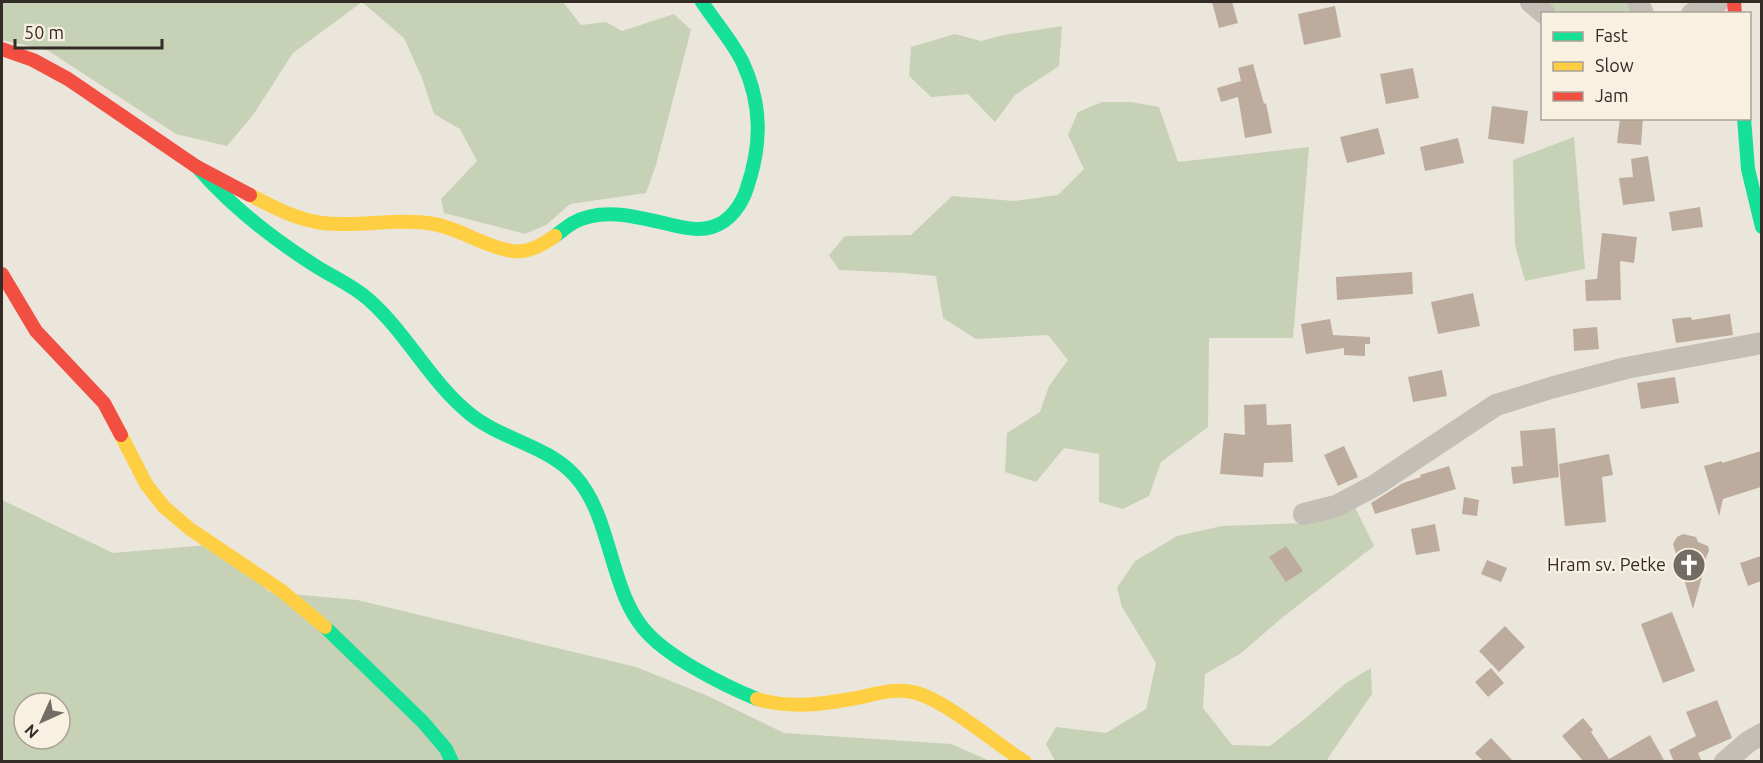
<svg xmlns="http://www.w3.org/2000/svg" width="1763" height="763" font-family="Ubuntu,sans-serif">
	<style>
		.green { fill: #c7d1b6; fill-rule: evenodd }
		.building { fill: #bdac9e }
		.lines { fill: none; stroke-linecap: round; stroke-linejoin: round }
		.street { stroke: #c3beb6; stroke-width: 22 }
		.fast { stroke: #16e098; stroke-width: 14 }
		.slow { stroke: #ffcf43; stroke-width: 14 }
		.jam { stroke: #f24e42; stroke-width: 14 }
		.labels { text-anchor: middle; stroke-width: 4.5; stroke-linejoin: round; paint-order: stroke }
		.poi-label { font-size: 18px; fill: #332b25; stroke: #f8f1e2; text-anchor: end }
	</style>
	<rect width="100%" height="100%" fill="#eae6dc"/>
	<!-- green -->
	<path class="green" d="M2 2H563L581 25 606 22 622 31 674 14 691 30 656 165 646 193 570 204 546 225 525 234 444 213 441 199 477 161 460 129 434 114 422 78 404 38 362 2 293 53 253 115 227 146 176 134 47 50 2 40Z
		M1544 2H1629L1634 13H1560Z
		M1062 26 1059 66 1015 95 995 122 968 94 931 97 909 76 911 47 955 34 981 41 1004 35Z
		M1102 102H1131L1159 107 1178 162 1309 147 1293 338H1209L1208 427 1161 462 1149 496 1123 509 1099 502V454L1064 448 1036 482 1005 472 1007 433 1040 412 1049 386 1068 360 1048 335 976 339 943 318 936 276 904 273 839 270 829 255 845 236 911 235 952 196 1014 201 1058 195 1084 169 1068 135 1078 112Z
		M1574 137 1585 269 1525 281 1515 245 1513 160Z
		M2 500 113 553 220 544 269 592 357 600 636 667 708 696 784 733 951 744 990 761H2ZM24 703H60V739H24Z
		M1354 505 1374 546 1283 617 1240 654 1205 674 1203 708 1232 745 1270 746 1307 717 1346 683 1371 668 1372 694 1328 758V761H1055L1046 744 1056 727 1106 733 1146 709 1156 663 1122 607 1117 588 1135 561 1177 536 1222 526 1307 523Z"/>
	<!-- building -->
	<path class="building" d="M1212 2H1232L1238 23 1219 28Z
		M1335 6 1341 37 1304 45 1298 14Z
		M1253 64 1264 104 1266 103 1272 133 1245 138 1238 97 1221 102 1217 88 1241 81 1238 68Z
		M1413 68 1419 98 1386 104 1380 74Z
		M1492 106 1528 111 1524 144 1488 139Z
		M1620 118H1643L1641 145 1617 143Z
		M1378 128 1385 154 1347 163 1340 137Z
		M1458 138 1464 163 1425 171 1420 147Z
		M1648 156 1655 201 1623 205 1619 178 1633 177 1631 159Z
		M1700 207 1703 227 1672 231 1669 212Z
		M1602 233 1637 237 1634 263 1620 261 1621 300 1586 301 1585 280 1597 279Z
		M1412 272 1413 294 1337 300 1336 277Z
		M1473 293 1480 326 1438 334 1431 302Z
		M1730 314 1733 335 1676 343 1672 319 1691 317 1692 320Z
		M1330 319 1333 335 1370 337V344H1365V356L1344 355V348L1306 354 1301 324Z
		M1597 327 1599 349 1574 351 1573 329Z
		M1442 370 1447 396 1413 402 1408 377Z
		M1675 377 1679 403 1641 409 1637 383Z
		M1266 404 1267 425 1291 424 1293 462 1264 463 1263 477 1220 474 1224 433 1245 435 1244 405Z
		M1555 428 1559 477 1513 484 1511 467 1523 466 1520 431Z
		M1344 446 1358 477 1338 486 1324 455Z
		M1761 451V487L1723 499 1719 516 1704 466 1722 461V463Z
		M1609 454 1613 475 1602 477 1606 522 1565 526 1559 464Z
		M1449 466 1456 489 1375 514 1371 503 1403 483 1421 477 1420 475Z
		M1464 497 1479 500 1477 516 1462 514Z
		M1435 524 1440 551 1416 555 1411 529Z
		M1683 534 1696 537 1698 542 1708 546 1709 551 1704 562 1705 566 1693 609 1683 576 1674 567 1673 561 1677 557 1673 544 1677 537Z
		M1286 546 1303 571 1286 582 1269 557Z
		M1761 556V581L1748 586 1740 563Z
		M1487 560 1507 568 1501 582 1481 574Z
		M1672 612 1695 671 1663 683 1641 624Z
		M1505 626 1525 647 1499 672 1479 651Z
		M1491 668 1504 683 1488 697 1475 682Z
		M1717 700 1732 738 1698 753 1702 762H1674L1669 750 1696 736 1686 712Z
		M1583 718 1593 730 1591 732 1609 759 1650 735 1665 762H1584L1562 736Z
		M1491 738 1514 762H1484L1475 753Z"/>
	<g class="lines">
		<!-- street -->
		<path class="street" d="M1531 2 1545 14
			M1638 2 1643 14
			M1692 14 1718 2
			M1304 514 1336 506 1374 486 1496 405 1554 387 1626 368 1762 343
			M1725 762 1748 742 1762 734"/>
		<!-- fast -->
		<path class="fast" d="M1744 118 1748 169 1762 227
			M197 167C230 205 269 236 311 263 330 276 351 284 368 299 407 333 430 382 470 414 502 440 547 445 575 476 596 499 604 532 613 562 620 584 627 609 643 628 665 656 723 685 757 699
			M555 236C561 232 567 226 573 223 603 206 641 218 672 225 685 228 699 231 712 227 730 222 742 204 747 188 762 144 762 105 743 63 733 42 715 22 702 2
			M325 627 423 722 446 749 452 762"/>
		<!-- slow -->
		<path class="slow" d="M250 195C273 207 297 220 323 223 360 227 397 218 434 224 461 229 485 247 512 251 529 253 542 245 555 236
			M121 435 146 484 164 507 190 529 282 591 325 627
			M757 699C791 709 823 704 857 698 875 694 894 688 912 692 942 697 996 744 1025 762"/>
		<!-- jam -->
		<path class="jam" d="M1734 2 1735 14
			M2 49 33 60 68 79 197 167 250 195
			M2 274 36 331 104 403 121 435"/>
	</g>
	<!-- icons -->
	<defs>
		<g id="church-disc" transform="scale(1.725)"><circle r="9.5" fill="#736c65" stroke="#f8f1e2"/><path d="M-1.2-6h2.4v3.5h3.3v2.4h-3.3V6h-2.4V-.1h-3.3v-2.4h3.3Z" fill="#fff"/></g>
	</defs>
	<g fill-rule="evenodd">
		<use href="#church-disc" x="1689" y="565"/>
	</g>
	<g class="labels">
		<!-- poi labels -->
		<g class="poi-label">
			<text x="1666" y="571">Hram sv. Petke</text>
		</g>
	</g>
	<!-- border -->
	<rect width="1763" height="763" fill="none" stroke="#332b25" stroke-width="6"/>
	<!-- legend -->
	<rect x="1541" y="12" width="210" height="108" fill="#f8f1e2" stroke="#a9a296" stroke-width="1.5"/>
	<rect x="1553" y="32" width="30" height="9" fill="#16e098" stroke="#a9a296" stroke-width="1.5"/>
	<text x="1595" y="42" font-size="18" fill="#332b25">Fast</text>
	<rect x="1553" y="62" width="30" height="9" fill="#ffcf43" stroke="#a9a296" stroke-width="1.5"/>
	<text x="1595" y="72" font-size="18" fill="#332b25">Slow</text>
	<rect x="1553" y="92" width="30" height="9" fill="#f24e42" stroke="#a9a296" stroke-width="1.5"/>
	<text x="1595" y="102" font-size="18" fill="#332b25">Jam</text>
	<!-- north arrow -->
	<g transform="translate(42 721) rotate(225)"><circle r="28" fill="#f8f1e2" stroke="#a9a296" stroke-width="1.5"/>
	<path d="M0-4.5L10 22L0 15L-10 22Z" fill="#736c65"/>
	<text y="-9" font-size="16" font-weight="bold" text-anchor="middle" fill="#332b25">N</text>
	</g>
	<!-- scale -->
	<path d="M15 39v9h147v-9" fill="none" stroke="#332b25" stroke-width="3"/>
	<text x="24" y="39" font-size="18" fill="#332b25" stroke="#f8f1e2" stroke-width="4.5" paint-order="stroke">50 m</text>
</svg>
